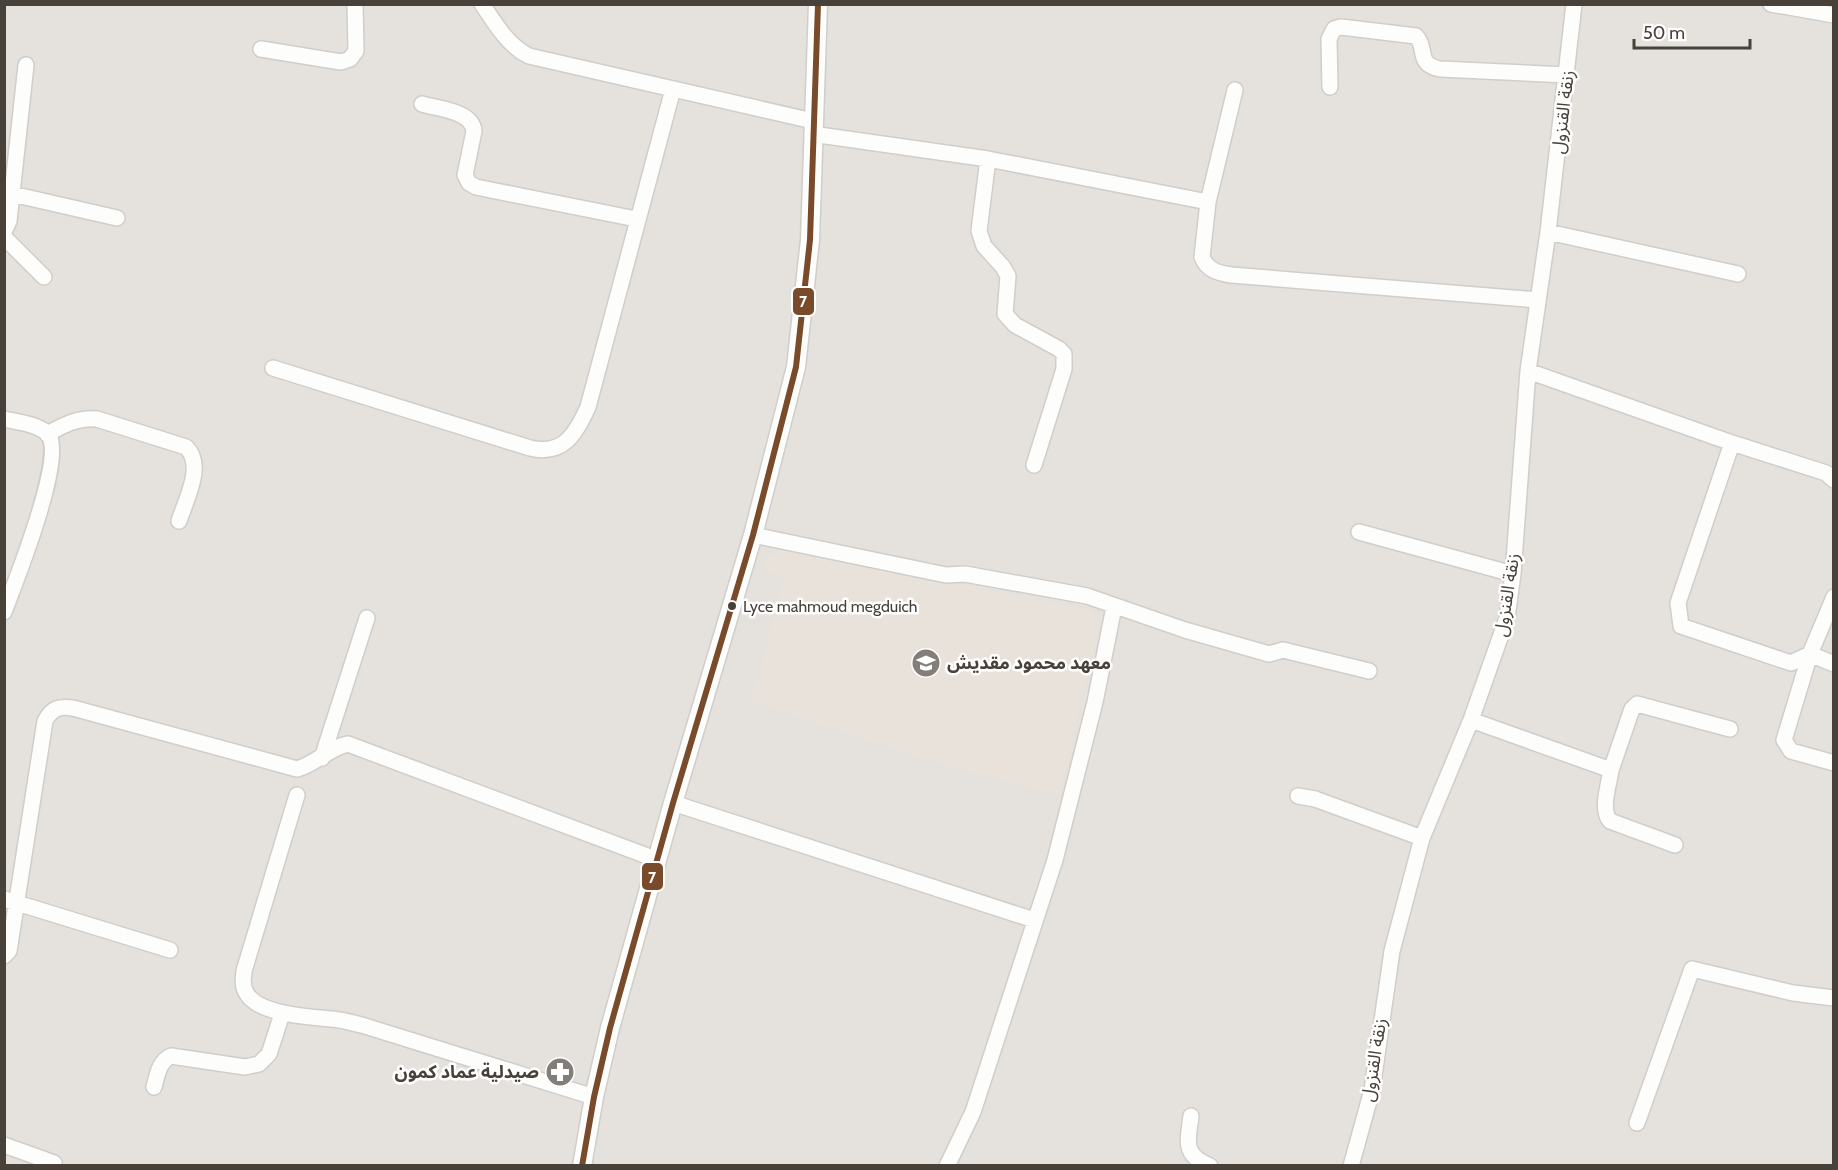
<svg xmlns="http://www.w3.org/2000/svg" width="1838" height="1170" font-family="Cabin,'Noto Sans Arabic',sans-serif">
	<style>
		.residential { fill: #e5e1dc }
		.education { fill: #e8e2da }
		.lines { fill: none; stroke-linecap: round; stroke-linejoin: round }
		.minor-casing { stroke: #d0cecb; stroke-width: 18 }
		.tertiary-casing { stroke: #d0cecb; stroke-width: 21 }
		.minor { stroke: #fdfdfc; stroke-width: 15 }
		.tertiary { stroke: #fdfdfc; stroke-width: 18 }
		.bus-1-casing { stroke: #fff; stroke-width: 10 }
		.bus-1 { stroke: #7a4b2a; stroke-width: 6 }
		.bus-dot { fill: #48413a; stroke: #fff; stroke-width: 2 }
		.labels { text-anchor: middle; stroke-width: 5; stroke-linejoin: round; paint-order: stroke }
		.bus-label { font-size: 16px; fill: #48413a; stroke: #fff; text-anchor: start }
		.street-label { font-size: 18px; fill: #48413a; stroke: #fff }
		.poi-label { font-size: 18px; font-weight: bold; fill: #48413a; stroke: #fff; text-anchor: start }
		.line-badge { stroke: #fff; stroke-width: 2 }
		.badge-label { font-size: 16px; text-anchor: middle; font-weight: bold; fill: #fff }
	</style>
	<rect width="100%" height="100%" fill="#f2f0ee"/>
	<!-- residential -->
	<path class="residential" d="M5 5H1833V1165H5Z"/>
	<!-- education -->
	<path class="education" d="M786 548 1091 611 1099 625 1060 796 923 759 751 701 784 577 763 569 767 558Z"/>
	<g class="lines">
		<!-- minor casing -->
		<g class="minor-casing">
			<path id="minor" d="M482 4C495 23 508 46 529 56L813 121
				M1771 4 1834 15
				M261 49 341 62 350 59 356 51 355 4
				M1330 87 1329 39 1334 29 1341 27 1416 36C1428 48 1415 64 1440 69L1568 75
				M1235 90 1208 202 1202 257C1207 270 1218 273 1231 275L1538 300
				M422 104C439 109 472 111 474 131L465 175 469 183 476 187 636 219
				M812 134 988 159 1208 202
				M988 159 979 231 984 246 1003 267 1008 276 1005 314 1015 325 1059 349 1064 354V369L1034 465
				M12 194 117 218
				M4 232 9 221 26 65
				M1548 232 1738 274
				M4 237 44 277
				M273 368 530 448C563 456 576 434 588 407L673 89
				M1528 371 1732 443
				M4 419C18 422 38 424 48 434 66 456 15 583 4 612
				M47 434C64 425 78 417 97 419L186 447C205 465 186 499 179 521
				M1834 480 1826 473 1732 443 1678 603 1681 626 1791 663 1810 654 1834 664
				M1359 532 1513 574
				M753 535 946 575 965 574 1087 596 1185 630 1269 654 1283 650 1369 671
				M1834 597 1810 654 1784 740 1791 751 1834 763
				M1471 720 1611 770C1609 785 1600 809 1610 821L1675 845
				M322 758 367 618
				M1611 770 1632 709 1637 704 1730 729
				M297 795 244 971C243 979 242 987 247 994 260 1016 317 1017 340 1020 349 1022 359 1024 368 1027L594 1097
				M1298 796 1315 799 1422 838
				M673 803 1034 920
				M4 899 170 950
				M4 956 9 951 45 721C52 708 59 706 73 708L297 769C316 764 330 747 348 744L658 860
				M154 1087C157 1076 159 1061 171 1056L245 1067 259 1064 269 1054 282 1014
				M1191 1116C1188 1141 1182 1155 1210 1166
				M1637 1123 1692 969 1793 993 1834 998
				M4 1145 54 1163
				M947 1166 973 1112 1055 860 1095 702 1114 607
				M1351 1166 1372 1090 1392 951 1422 838 1471 720 1507 618 1513 574 1528 371 1548 232 1574 4"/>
		</g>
		<!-- tertiary casing -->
		<g class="tertiary-casing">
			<path id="tertiary" d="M582 1166 594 1097 610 1028 673 803 753 535 796 367 810 240 818 4"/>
		</g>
		<!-- minor -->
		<use href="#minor" class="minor"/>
		<!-- tertiary -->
		<use href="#tertiary" class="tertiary"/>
		<!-- bus-1 casing -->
		<g class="bus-1-casing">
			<path id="bus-1" d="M582 1166 594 1097 610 1028 673 803 753 535 796 367 810 240 818 4"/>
		</g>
		<!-- bus-1 -->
		<use href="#bus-1" class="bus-1"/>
	</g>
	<!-- icons -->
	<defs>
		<g id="school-disc" transform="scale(1.5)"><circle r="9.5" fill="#847e79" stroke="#fff"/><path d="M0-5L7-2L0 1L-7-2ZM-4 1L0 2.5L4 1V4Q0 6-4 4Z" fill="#fff"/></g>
		<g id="pharmacy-disc" transform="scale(1.5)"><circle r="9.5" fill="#847e79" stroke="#fff"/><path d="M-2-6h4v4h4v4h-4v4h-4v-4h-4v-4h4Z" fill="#fff"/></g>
	</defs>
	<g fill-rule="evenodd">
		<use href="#school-disc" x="926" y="663"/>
		<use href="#pharmacy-disc" x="560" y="1072"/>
	</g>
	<!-- markers -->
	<circle class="bus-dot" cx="732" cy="606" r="5"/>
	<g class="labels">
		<!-- bus labels -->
		<g class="bus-label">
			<text x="743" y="612">Lyce mahmoud megduich</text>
		</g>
		<!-- street labels -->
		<g class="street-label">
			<text transform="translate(1563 112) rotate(-83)" y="6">زنقة القنزول</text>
			<text transform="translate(1507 595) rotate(-81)" y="6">زنقة القنزول</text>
			<text transform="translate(1374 1060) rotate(-81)" y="6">زنقة القنزول</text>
		</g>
		<!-- poi labels -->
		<g class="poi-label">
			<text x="947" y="669">معهد محمود مقديش</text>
			<text x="539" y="1078" text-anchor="end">صيدلية عماد كمون</text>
		</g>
	</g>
	<g class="line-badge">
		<rect x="792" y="287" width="23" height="29" rx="6" fill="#7a4b2a"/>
		<rect x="641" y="862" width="23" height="29" rx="6" fill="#7a4b2a"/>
	</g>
	<g class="badge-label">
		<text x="803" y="307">7</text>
		<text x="652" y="883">7</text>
	</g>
	<!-- border -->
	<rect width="1838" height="1170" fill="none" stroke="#48413a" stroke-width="12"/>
	<!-- scale -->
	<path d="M1634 39v9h116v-9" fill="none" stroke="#48413a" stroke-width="3"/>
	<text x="1643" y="39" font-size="18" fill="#48413a" stroke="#ffffff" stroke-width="4.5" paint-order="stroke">50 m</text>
</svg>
